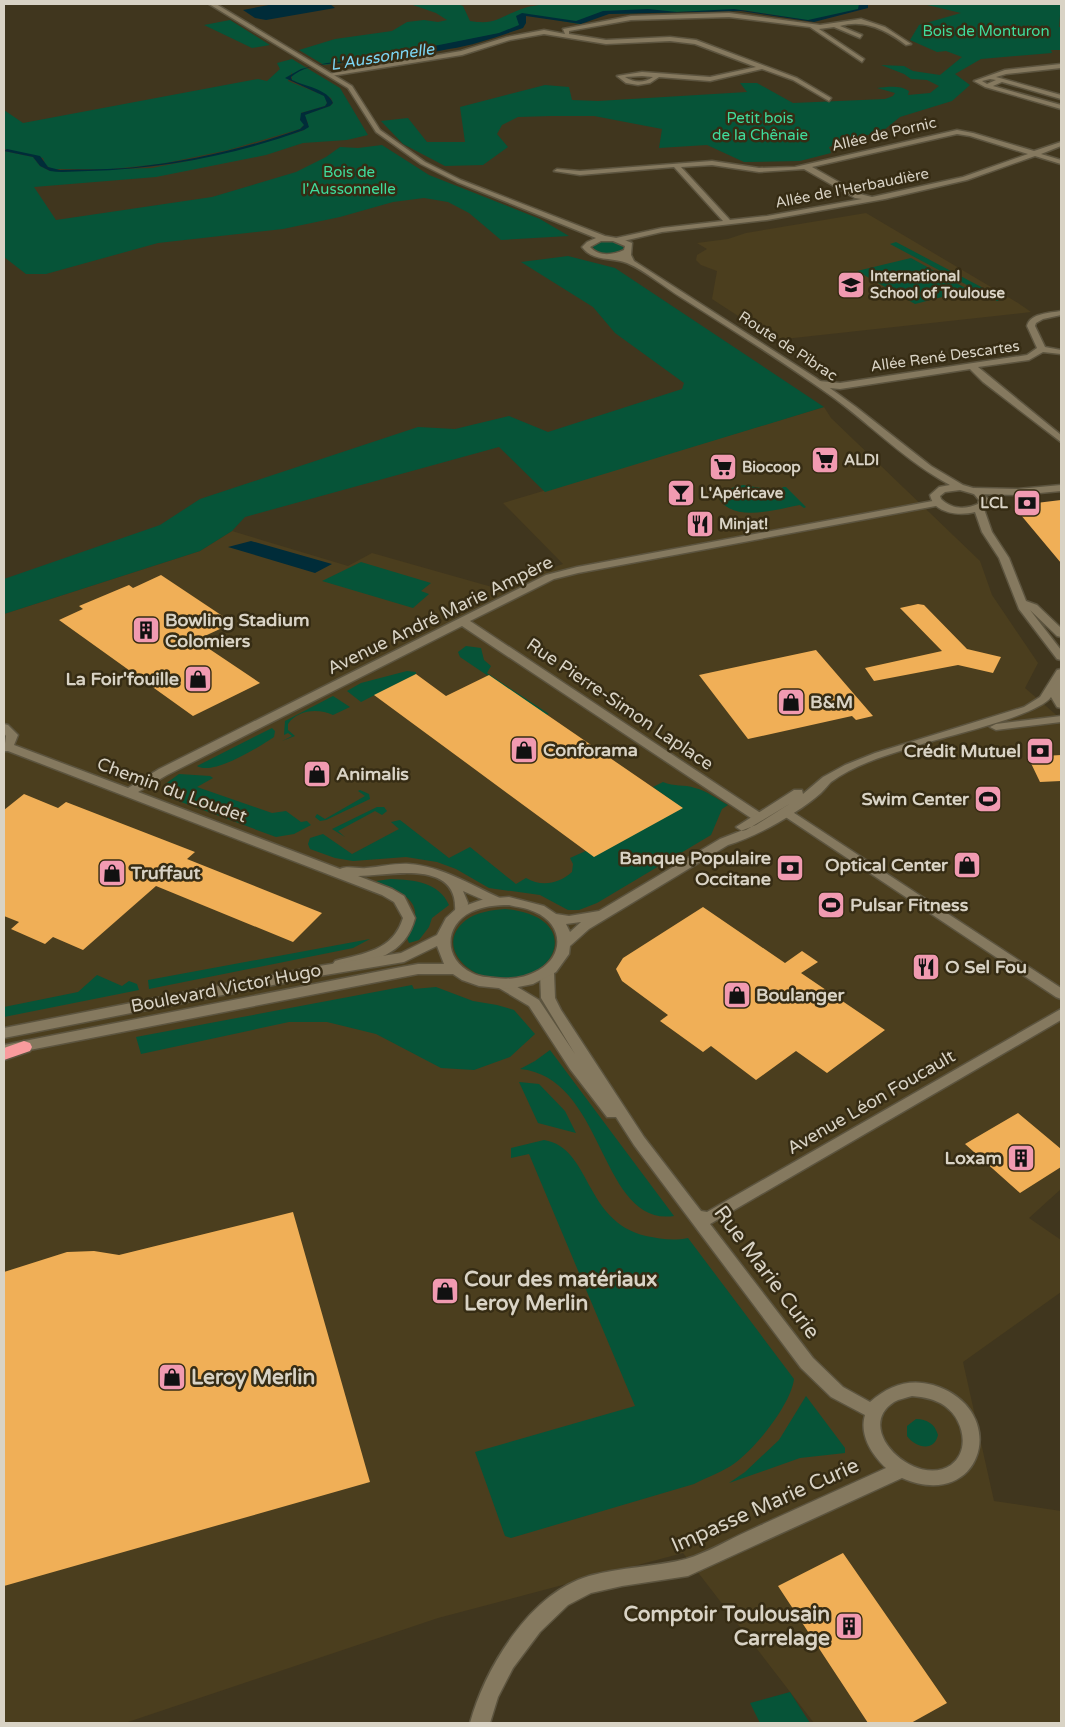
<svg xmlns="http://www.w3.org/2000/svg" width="1065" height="1727" font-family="'Varela Round',sans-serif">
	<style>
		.built { fill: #4b3e1e }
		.green { fill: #065438 }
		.water { fill: #002c39 }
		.building { fill: #f0af57 }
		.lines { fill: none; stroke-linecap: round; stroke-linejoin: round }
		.street-casing { stroke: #5c543f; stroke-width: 3 }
		.secondary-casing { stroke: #5c543f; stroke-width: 3 }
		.highway-casing { stroke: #5c543f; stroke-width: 3 }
		.street { fill: #85795f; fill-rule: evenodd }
		.secondary { fill: #85795f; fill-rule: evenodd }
		.highway { fill: #f99b9d; fill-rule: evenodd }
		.labels { text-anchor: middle; stroke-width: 5; stroke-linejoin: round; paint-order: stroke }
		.far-park-label { font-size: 15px; fill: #3fdd9d; stroke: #362c14 }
		.far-street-label { font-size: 15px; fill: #d9d3c5; stroke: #362c14 }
		.far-poi-label { font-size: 15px; font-weight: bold; fill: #d9d3c5; stroke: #362c14; text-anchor: start }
		.far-water-label { font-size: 16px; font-style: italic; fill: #7bd5f3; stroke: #362c14 }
		.street-label { font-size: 18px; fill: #d9d3c5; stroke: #362c14 }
		.poi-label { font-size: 18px; font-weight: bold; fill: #d9d3c5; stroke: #362c14; text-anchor: start }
		.near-street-label { font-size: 21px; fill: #d9d3c5; stroke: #362c14 }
		.near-poi-label { font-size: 21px; font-weight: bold; fill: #d9d3c5; stroke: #362c14; text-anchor: start }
	</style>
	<rect width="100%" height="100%" fill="#40361e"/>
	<!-- built -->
	<path class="built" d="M866 213 1018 303 1031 312 775 340 712 299 717 271 701 265 696 260 697 255 707 249 697 243 728 239 746 233Z
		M824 407 831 418 980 561 992 595 1038 663 1025 688 1061 719V1189L1029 1218 1061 1240V1292L963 1362 994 1501 1061 1511V1723H814L683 1553 438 1618 125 1723H4V614L200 551 232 531 348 566 372 553 499 589 514 581 563 564 503 503Z"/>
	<!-- green -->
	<path class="green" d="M410 4H457L463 6 470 21C495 25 498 18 519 10 528 6 539 5 549 4H865L864 8 811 21 743 10 604 14 579 24 524 14 523 28 460 44 378 59 324 65 299 50 335 39 392 31 407 22 424 20 438 22 447 20 436 13Z
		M923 4H1061L1059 27H1061V50H1051L1052 53 981 59 955 74 970 85 952 101 900 117 884 130 829 147 831 153 800 161 744 162 707 145 659 148 662 129 594 116H551L518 117 502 125 497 134 508 147 483 165 445 166 403 144 381 121 408 118 427 142H465L460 107 545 85 569 87 572 100 598 101 747 92 740 83H757L793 103 885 99 893 96 895 93 877 88C888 87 900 85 909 91L908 95 930 93 939 86 927 80 911 79 904 74 881 65 904 66 913 71 940 75 962 57 946 51 937 52 910 40 919 25 961 13Z
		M230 20 270 45 252 48 204 25Z
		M292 59 340 88 368 135 347 140 303 143 266 155 156 177 34 187 56 220 212 197 296 172 326 157 340 147 358 148 382 145 429 175 540 219 569 236 501 240 469 213 448 202 424 198 393 202 340 217 283 229 158 243 46 274H26L4 257V151L33 157 40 166 50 171 152 168 193 160 296 133 304 130 308 123 304 115 330 106 333 103 331 98 292 80V72L288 81 325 96 327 103 325 106 301 113 304 125 300 129 228 150 161 164 112 169H51L45 164 43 158 4 149V110L23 123 258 79 267 81 280 69 277 63Z
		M613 241 619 243 624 248C616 256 598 256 592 246L599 242Z
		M896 242 1004 299 997 301 890 244Z
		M568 256 615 268 824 407 545 492 499 447 245 517 232 531 200 551 4 614V579L160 525 200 499 418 427 455 429 509 416 548 432 682 389 684 383 615 333 593 307 521 262Z
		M911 258 969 290 915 304 857 271Z
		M743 485 779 491 783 487H786L806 507 804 508 800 505C777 509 735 523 719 499L724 490Z
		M361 562 431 583 421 591 429 594 413 608 322 581Z
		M466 646 481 648 484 660 491 666 487 673 549 714 546 715 460 657 458 652Z
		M407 671 416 672V674L361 702 347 691 361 683Z
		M333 696 350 707 333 715C318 708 297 710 288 724V730L295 736 282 741 292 736 288 733 284 735 285 721Z
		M272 728 275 731 274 737C259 747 213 776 197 766Z
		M179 774 210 776 213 778 197 787 272 813 286 811 301 822 307 821 311 825 294 834 276 837 173 799 163 791 164 785Z
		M663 782C674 787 684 784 695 788 707 791 717 799 728 805L722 809 711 835 597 903 579 910H568L540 895 489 888 456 869 437 862 406 857 353 861 335 858 310 849 308 844 310 838 323 834 352 854 399 829 391 822 400 820 449 858 470 847 516 884 526 878C541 887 559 884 572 872L573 864 570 858 682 808 653 787Z
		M360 790 369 794 370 799 326 820 320 821 315 817 317 814 325 819 365 796 358 791Z
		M377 807H384L387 811 382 815 375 811 338 831 345 837 332 829Z
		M391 879C414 880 439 882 449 905L432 918 429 927 419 940 409 943 407 938C428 902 406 895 376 881Z
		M505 909C590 917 554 992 488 977 461 971 438 942 466 920 477 912 492 910 505 909Z
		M370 939 353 948 149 989 148 980Z
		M97 975 122 986 129 981 137 984 139 990 4 1017V1007L78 992Z
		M412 985 414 989 436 987 473 1001 497 1005 514 1010 535 1034 510 1057 474 1070 441 1068 376 1034 327 1022H289L141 1054 136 1037Z
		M550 1050 674 1216C599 1227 606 1077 520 1069L535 1061Z
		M519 1082 539 1084 565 1111 576 1133 538 1123Z
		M544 1140C592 1148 583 1221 646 1236 660 1239 674 1241 688 1238L794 1379C791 1404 756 1448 735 1463 723 1472 707 1477 694 1484L511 1538 505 1536 475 1452 635 1406 529 1154 511 1158V1148Z
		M806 1396 845 1448V1453L800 1458 729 1483 745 1472 779 1440Z
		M916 1419C927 1419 935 1424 938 1435 934 1453 915 1447 907 1436V1426Z
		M790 1692 810 1723H760L750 1703Z"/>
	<!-- water -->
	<path class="water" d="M274 4H330L335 8 266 20 255 18 243 10Z
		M859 4H868V8L814 22 741 11 609 14 581 24 526 16V23L523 28C499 36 475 45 449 49 426 54 401 57 377 61 351 64 312 59 291 77L292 80C304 86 328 89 333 103L330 106 305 115 309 127 304 130C235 155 162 169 88 171 75 171 62 173 50 171L40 166 33 157 4 151 7 149 40 156 48 167 60 170C85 169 111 170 136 167 191 161 248 148 300 129L304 125 300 120 301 113 325 106 327 103 324 96 285 78 301 69 327 63 369 59 499 33 519 25 516 16 522 13 576 21 603 11 648 9 677 12 734 9 808 20 858 9Z
		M251 541 332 564 315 573 228 547Z"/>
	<!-- building -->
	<path class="building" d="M1061 500V563L1020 514 1035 512 1028 504Z
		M161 575 233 623 196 640 260 683 193 716 59 620 83 609 79 606 129 585 133 588Z
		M918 604 924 605 967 649 1001 657 993 673 958 665 874 681 865 668 942 651 900 608Z
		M816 650 873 716 856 720 852 716 748 739 699 675Z
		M416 674 446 696 489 675 683 808 594 857 374 695Z
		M1061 755V781L1040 782 1028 757Z
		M24 794 58 808 66 802 195 852 187 859 322 913 293 942 156 886 83 950 53 937 45 944 11 929 19 922 4 916V810Z
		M703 907 785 963 802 951 818 962 801 973 885 1030 827 1073 796 1051 756 1080 711 1046 703 1052 660 1021 668 1015 622 981 616 969 623 958Z
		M1018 1113 1061 1149V1167L1020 1193 965 1144Z
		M293 1212 370 1482 4 1586V1272L67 1252 94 1251 119 1255Z
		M843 1553 947 1703 911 1723H868L778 1586Z"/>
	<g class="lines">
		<!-- street casing -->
		<g class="street-casing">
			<path id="street" d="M729 13 820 25 861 19 885 27 911 44 906 45C886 30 865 19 840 26L862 35 860 38 834 27 819 29 864 59 862 62 810 27 729 17 631 20 569 31V34L606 40 670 37 696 40 797 78 831 98 829 101 793 80 762 69 710 81 659 77 650 83 638 85 626 83 617 76 642 72 710 77 756 67 695 44 670 41 606 44 544 34 510 40 462 55 331 76 328 74 461 51 507 37 544 30 565 34 563 29 631 16ZM642 76 653 77C644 83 635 83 625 77Z
				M1061 64V68L1006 74 996 77 1061 95V99L1002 82 993 86 1061 105V109L985 87 974 81 1005 70ZM990 79 996 80 987 84 982 81Z
				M957 130 973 133 1034 151 1061 142V146L1041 154 1061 160V164L1035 156 967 180 885 199 767 220 662 232 619 242 615 240 616 238 662 228 723 221 674 167 580 175 554 171 557 169 580 171 712 161 759 168 795 167ZM957 134 970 136 1028 154 963 177 872 197 860 194 812 167ZM712 165 759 172 804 169 855 198 862 199 767 216 730 220 681 167Z
				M1061 311V315L1043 319 1036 323 1035 326 1045 347 1061 350V354L1043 352 1029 360 978 367 1061 435V442L983 382 970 369 840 389 819 387 815 384 819 381 840 383 1027 355 1037 348 1027 326C1030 313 1050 313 1061 311Z
				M1061 485V491L1018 495 974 494 969 491 974 488 1018 489Z
				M938 500 943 503 941 505 578 573 554 579 470 621 762 814 764 817 762 820H754L462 626 167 775 138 792 340 869C347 865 358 869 366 868 380 867 395 863 409 864 441 866 471 885 500 898L501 901 495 905 463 891 468 903 467 912 461 916 455 912C459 858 389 876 358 876L392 889 404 896 415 918C405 956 374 960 340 969L333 964 335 961C364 953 393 951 403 918L394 902 382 895 8 751H4L6 736 4 733V724L8 725 18 735 14 745 128 788 159 769 546 575 577 567Z
				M785 807 1061 988V999L1056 997 781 814 779 811Z
				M547 968 552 970 554 973 555 998 561 1010 644 1137 701 1211 707 1212 1061 1009V1020L710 1224 813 1358 843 1387 870 1402C888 1386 909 1378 933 1385 1012 1409 983 1513 902 1478L688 1576 622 1586 591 1593 568 1605 540 1632 513 1668 498 1697 490 1723H470C485 1668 530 1593 589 1576 621 1567 655 1567 686 1559 707 1553 728 1540 748 1531 794 1510 840 1489 886 1468 872 1455 859 1435 865 1415L831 1397 801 1368 634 1145 616 1117H607L570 1069 529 1006 499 988 497 985 499 982H509L539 1000 575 1054 541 998 540 973 542 970ZM912 1396C924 1397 935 1399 945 1406 963 1419 971 1450 951 1465 916 1489 852 1429 894 1402 899 1399 906 1398 912 1396Z"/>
		</g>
		<!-- secondary casing -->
		<g class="secondary-casing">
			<path id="secondary" d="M209 4H216L352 86 380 130 425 162 461 180 605 236 622 239 632 243 631 255 634 261 816 378 856 407 931 466 963 485 980 490 989 500 984 509 992 532 1009 558 1026 601 1037 605 1061 628V637L1057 636 1030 610 1061 650V660L1057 659 1019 609 999 558 982 532 975 512C960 516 934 514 930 495L939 487 950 485C907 462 873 427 834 398 785 363 733 330 682 298 664 287 646 271 627 263 612 257 593 262 582 247L587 242 596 238 457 182 421 164 376 132 348 88ZM601 241H613L625 246 624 250C613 255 599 257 590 247ZM960 490 974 494 979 500 978 504C965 510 951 509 941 499L940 496 945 492Z
				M1061 669 1060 685 1061 708 1057 707 1051 697C1038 716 942 737 916 746 888 755 855 764 831 782 828 785 825 789 821 793 798 813 758 836 728 845L589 929 570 946 569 954 556 972 533 984 508 989 479 986 462 980 453 974H418L4 1055V1045L396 968 418 964H444L437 946 404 962 319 976 4 1038V1028L319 966 401 953 437 935 446 918 456 909 484 899 509 897 544 906 556 914 569 916 599 911 720 839 756 825 791 803 746 830 742 831 736 827 794 790H802L803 794 823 777 845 765 875 753 1024 707 1040 697 1057 670ZM509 905C517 907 527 908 535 912 563 924 565 955 539 970 525 978 511 980 495 978 487 977 479 977 472 973 444 960 443 926 471 912 483 906 496 905 509 905ZM581 922 570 932 566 924Z
				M1061 716V722L996 730 990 727 996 724Z"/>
		</g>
		<!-- highway casing -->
		<g class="highway-casing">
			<path id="highway" d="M24 1041 30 1043 32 1047 30 1051 4 1060V1048Z"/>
		</g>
		<!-- street -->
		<use href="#street" class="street"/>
		<!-- secondary -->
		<use href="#secondary" class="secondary"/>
		<!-- highway -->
		<use href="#highway" class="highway"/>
	</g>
	<!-- icons -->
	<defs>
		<g id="school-square" transform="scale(1.4375)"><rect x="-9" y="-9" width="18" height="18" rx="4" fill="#f19ab1" stroke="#362c14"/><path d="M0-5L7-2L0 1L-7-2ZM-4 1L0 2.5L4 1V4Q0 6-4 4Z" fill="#111"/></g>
		<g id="supermarket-square" transform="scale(1.4375)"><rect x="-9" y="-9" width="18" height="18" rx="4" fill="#f19ab1" stroke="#362c14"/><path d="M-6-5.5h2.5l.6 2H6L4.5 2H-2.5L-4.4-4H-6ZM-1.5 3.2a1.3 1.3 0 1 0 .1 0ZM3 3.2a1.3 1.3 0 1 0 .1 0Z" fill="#111"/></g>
		<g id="bar-square" transform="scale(1.4375)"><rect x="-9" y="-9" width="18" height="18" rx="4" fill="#f19ab1" stroke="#362c14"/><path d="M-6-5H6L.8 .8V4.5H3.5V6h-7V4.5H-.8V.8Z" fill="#111"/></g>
		<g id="bank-square" transform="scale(1.4375)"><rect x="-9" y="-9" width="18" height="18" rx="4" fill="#f19ab1" stroke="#362c14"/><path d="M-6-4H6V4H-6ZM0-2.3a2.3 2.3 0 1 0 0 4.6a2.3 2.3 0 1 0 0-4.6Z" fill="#111"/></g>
		<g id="restaurant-square" transform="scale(1.4375)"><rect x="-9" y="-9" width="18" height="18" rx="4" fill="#f19ab1" stroke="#362c14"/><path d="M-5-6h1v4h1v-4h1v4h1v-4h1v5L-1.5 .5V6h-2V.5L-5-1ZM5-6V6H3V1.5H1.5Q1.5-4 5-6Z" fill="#111"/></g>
		<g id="building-square" transform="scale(1.4375)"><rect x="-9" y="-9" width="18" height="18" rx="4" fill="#f19ab1" stroke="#362c14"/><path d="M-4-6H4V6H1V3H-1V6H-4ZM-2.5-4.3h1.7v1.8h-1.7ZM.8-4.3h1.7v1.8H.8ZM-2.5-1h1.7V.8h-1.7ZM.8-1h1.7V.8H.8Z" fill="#111"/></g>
		<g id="shop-square" transform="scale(1.4375)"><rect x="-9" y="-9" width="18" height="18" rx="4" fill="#f19ab1" stroke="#362c14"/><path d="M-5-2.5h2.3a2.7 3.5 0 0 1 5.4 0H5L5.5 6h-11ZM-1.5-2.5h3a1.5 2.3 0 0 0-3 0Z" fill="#111"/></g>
		<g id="stadium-square" transform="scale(1.4375)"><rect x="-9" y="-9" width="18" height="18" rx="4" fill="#f19ab1" stroke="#362c14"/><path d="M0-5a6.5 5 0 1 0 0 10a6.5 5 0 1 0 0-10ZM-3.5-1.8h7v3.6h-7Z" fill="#111"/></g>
	</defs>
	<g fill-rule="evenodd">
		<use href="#school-square" x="851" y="285"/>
		<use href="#supermarket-square" x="825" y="460"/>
		<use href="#supermarket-square" x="723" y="467"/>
		<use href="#bar-square" x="681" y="493"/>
		<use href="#bank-square" x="1027" y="503"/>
		<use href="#restaurant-square" x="700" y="524"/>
		<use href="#building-square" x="146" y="630"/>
		<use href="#shop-square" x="198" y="679"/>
		<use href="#shop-square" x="791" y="702"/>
		<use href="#shop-square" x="524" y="750"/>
		<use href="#bank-square" x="1040" y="751"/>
		<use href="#shop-square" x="317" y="774"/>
		<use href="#stadium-square" x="988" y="799"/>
		<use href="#shop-square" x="967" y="865"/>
		<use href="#bank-square" x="790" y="868"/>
		<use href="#shop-square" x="112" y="873"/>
		<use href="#stadium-square" x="831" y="905"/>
		<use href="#restaurant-square" x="926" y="967"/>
		<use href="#shop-square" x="737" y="995"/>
		<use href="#building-square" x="1021" y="1158"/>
		<use href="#shop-square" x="445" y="1291"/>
		<use href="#shop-square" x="172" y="1377"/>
		<use href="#building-square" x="849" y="1626"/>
	</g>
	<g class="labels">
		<!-- far-park labels -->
		<g class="far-park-label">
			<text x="986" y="36">Bois de Monturon</text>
			<text x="760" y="123">Petit bois<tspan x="760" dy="17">de la Chênaie</tspan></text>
			<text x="349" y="177">Bois de<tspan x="349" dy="17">l'Aussonnelle</tspan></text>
		</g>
		<!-- far-street labels -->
		<g class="far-street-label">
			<text transform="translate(884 134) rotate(-13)" y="5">Allée de Pornic</text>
			<text transform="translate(852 188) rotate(-11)" y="5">Allée de l'Herbaudière</text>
			<text transform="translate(788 346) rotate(33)" y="5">Route de Pibrac</text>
			<text transform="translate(945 356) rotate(-8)" y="5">Allée René Descartes</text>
		</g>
		<!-- far-poi labels -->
		<g class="far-poi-label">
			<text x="870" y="281">International<tspan x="870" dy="17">School of Toulouse</tspan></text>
			<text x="844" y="465">ALDI</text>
			<text x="742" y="472">Biocoop</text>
			<text x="700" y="498">L'Apéricave</text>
			<text x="1008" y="508" text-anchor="end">LCL</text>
			<text x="719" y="529">Minjat!</text>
		</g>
		<!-- far-water labels -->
		<g class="far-water-label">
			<text transform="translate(382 56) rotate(-9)" y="6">L'Aussonnelle</text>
		</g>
		<!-- street labels -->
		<g class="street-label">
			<text transform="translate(440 615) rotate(-26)" y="6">Avenue André Marie Ampère</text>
			<text transform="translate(620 704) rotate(34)" y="6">Rue Pierre-Simon Laplace</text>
			<text transform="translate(172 790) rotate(20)" y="6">Chemin du Loudet</text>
			<text transform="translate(226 988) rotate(-11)" y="6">Boulevard Victor Hugo</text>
			<text transform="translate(871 1102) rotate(-30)" y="6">Avenue Léon Foucault</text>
		</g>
		<!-- poi labels -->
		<g class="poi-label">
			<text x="165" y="626">Bowling Stadium<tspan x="165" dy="21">Colomiers</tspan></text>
			<text x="179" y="685" text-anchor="end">La Foir'fouille</text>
			<text x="810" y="708">B&amp;M</text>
			<text x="543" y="756">Conforama</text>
			<text x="1021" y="757" text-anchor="end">Crédit Mutuel</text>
			<text x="336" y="780">Animalis</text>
			<text x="969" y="805" text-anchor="end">Swim Center</text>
			<text x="771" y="864" text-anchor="end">Banque Populaire<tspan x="771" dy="21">Occitane</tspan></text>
			<text x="948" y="871" text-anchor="end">Optical Center</text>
			<text x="131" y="879">Truffaut</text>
			<text x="850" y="911">Pulsar Fitness</text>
			<text x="945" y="973">O Sel Fou</text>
			<text x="756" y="1001">Boulanger</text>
			<text x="1002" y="1164" text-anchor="end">Loxam</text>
		</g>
		<!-- near-street labels -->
		<g class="near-street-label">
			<text transform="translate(767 1272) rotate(53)" y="7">Rue Marie Curie</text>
			<text transform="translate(765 1505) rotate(-24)" y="7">Impasse Marie Curie</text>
		</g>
		<!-- near-poi labels -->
		<g class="near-poi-label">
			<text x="464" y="1286">Cour des matériaux<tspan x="464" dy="24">Leroy Merlin</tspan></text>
			<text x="191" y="1384">Leroy Merlin</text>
			<text x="830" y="1621" text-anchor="end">Comptoir Toulousain<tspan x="830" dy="24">Carrelage</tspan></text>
		</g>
	</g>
	<!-- border -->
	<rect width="1065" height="1727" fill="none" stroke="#d9d3c5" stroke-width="10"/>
</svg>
